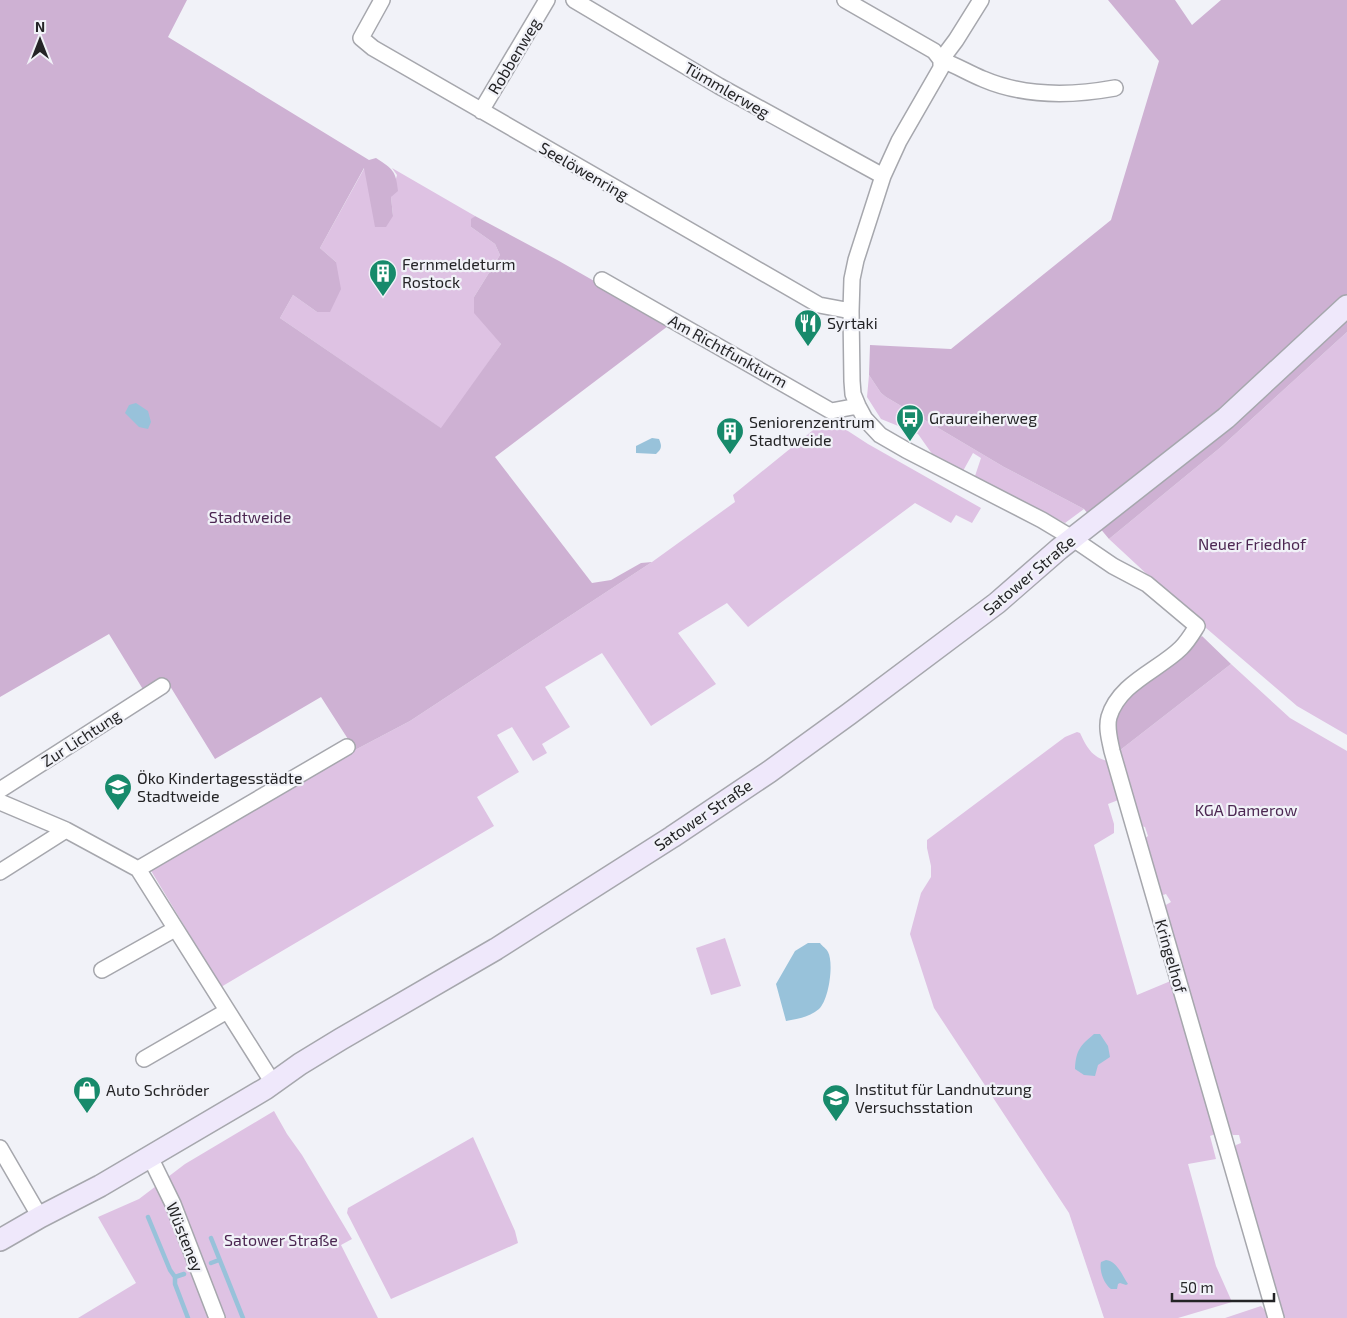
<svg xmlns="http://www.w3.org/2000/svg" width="1347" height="1318" font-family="'Exo 2',sans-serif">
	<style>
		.green { fill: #dec2e3 }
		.forest { fill: #ceb1d3 }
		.water { fill: #98c2da }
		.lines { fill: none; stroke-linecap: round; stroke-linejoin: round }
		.stream { stroke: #98c2da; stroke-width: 4.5 }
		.minor-casing { stroke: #a6a7ad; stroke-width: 18 }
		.secondary-casing { stroke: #a6a7ad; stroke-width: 24 }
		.minor { stroke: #fff; stroke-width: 15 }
		.secondary { stroke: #efe8fb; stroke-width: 21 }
		.labels { text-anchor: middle; stroke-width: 4.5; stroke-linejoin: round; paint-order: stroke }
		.street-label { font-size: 16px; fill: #242426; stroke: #f1f2f8 }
		.poi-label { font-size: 16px; fill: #242426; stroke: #f1f2f8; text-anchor: start }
		.park-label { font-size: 16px; fill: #4c2752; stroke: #f1f2f8 }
	</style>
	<rect width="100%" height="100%" fill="#f1f2f8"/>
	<!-- green -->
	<path class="green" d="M365 167 393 216 391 197 397 175 392 168 475 216 471 220V227L495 244 500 255 474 297 501 344 442 429 280 318 293 295 317 312 336 262 320 248Z
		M1347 332V735L1297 706 1192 616 1109 539 1221 447Z
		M869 375 881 393 886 397 1004 467 1084 509 1065 523 975 476 981 458 973 453 963 471 935 458 918 434 881 419 867 397Z
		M828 418 868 444 981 508 972 523 956 515 951 523 915 503 748 627 727 603 678 633 716 684 651 726 602 653 545 687 570 727 542 744 547 753 533 761 512 727 497 735 519 772 477 797 494 826 221 987 150 869 355 750 410 721 652 562 735 502 733 495Z
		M1231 664 1290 718 1347 751V1318H1280L1234 1149 1236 1145 1241 1143 1239 1135H1233L1230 1132 1172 943 1164 906 1171 902 1166 894 1163 895 1160 893 1144 839 1148 836 1145 827 1141 826 1119 751Z
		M1077 732 1080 733C1088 750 1093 758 1111 762L1121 799 1108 804 1114 824V833L1094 845 1137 995 1173 980 1218 1133 1210 1136 1216 1159 1188 1164 1216 1266 1232 1302 1178 1318H1104L1069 1213 934 1008 910 934 921 893 931 877V866L927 848V840L1065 737Z
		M725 938 741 986 711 995 696 948Z
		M274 1111 287 1134 302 1155 352 1239 341 1245 378 1318H78L136 1283 98 1217 139 1199 185 1164Z
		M473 1137 515 1231 518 1243 391 1299 347 1213 348 1208Z
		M1261 1306 1266 1311 1268 1318H1225Z"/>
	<!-- forest -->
	<path class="forest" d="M0 0H187L168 37 369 160 376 158C393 169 396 171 398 191L391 197 393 216 386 227H375L364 168 320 248 336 262 341 289 330 312H317L293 295 280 318 441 428 501 344 474 313V297L500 255 495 244 471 227V219L475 216 559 261 668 323V326L495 457 592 583 611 580 641 563 652 562 410 721 355 750 321 697 215 759 165 678 144 691 109 634 0 697Z
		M1108 0H1175L1192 25 1221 0H1347V332L1221 447 1109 539 1084 509 1004 467 886 397 881 393 869 375 870 345 951 349 1111 220 1159 61Z
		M1202 636 1231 664 1119 751C1117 742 1114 732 1115 724 1119 689 1175 656 1202 636Z"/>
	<!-- water -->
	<path class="water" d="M136 403 148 411 151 422 148 429 139 427 125 413 129 405Z
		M652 438 659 439C662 446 662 449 656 454L636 453V446Z
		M808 943H820C822 946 827 949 828 952 834 963 829 1000 819 1009 810 1017 797 1019 786 1021L776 984 795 951Z
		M1094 1034H1100L1108 1046 1110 1057 1098 1065 1095 1076 1084 1075 1075 1069C1076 1050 1080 1046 1094 1034Z
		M1106 1260C1117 1261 1122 1275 1128 1284L1126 1285 1120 1283 1118 1284 1117 1289H1111C1104 1284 1099 1271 1101 1262Z"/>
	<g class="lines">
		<!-- stream -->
		<path class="stream" d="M148 1217 170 1270 175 1277V1284L188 1318
			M211 1238 243 1318
			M211 1263 219 1260
			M175 1277 184 1274"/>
		<!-- minor casing -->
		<g class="minor-casing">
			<path id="minor" d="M382 0 361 38 373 48 819 305 851 311
				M574 0 719 86 883 176
				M845 0 934 51 941 60
				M941 60V68L899 141 883 176 856 260 852 279 851 311 852 381 853 394 858 406 865 419 880 435 906 450 1042 520 1072 538 1113 566 1147 584 1197 626C1192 634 1188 641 1181 648 1159 670 1119 683 1109 717 1106 728 1110 741 1112 751L1276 1318
				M941 60C956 65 968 73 983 79 1025 97 1071 96 1115 88
				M941 60 956 40 981 0
				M481 111 547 0
				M602 280 831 411 858 406
				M0 790 162 686
				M0 802 66 830 138 869 273 1083
				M138 869 347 747
				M0 872 66 830
				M102 970 175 929
				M144 1059 227 1011
				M0 1148 40 1217
				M150 1157 173 1204 217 1318"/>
		</g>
		<!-- secondary casing -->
		<g class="secondary-casing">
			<path id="secondary" d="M0 1240 40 1217 100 1186 265 1089 300 1064 341 1039 496 949 672 837 769 772 849 714 997 603 1059 549 1226 418 1347 306"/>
		</g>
		<!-- minor -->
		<use href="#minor" class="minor"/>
		<!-- secondary -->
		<use href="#secondary" class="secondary"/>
	</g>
	<!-- icons -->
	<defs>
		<g id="building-pin" transform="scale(1.4375)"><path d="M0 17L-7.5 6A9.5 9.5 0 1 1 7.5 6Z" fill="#178a6b" stroke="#f1f2f8"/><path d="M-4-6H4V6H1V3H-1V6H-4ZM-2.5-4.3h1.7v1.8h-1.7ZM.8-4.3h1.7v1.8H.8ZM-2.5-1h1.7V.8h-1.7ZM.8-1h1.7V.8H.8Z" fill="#fff"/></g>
		<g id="restaurant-pin" transform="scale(1.4375)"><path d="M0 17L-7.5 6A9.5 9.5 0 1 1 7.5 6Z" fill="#178a6b" stroke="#f1f2f8"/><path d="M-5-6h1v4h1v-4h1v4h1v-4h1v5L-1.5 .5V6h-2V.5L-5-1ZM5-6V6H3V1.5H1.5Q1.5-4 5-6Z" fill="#fff"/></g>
		<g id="bus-pin" transform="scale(1.4375)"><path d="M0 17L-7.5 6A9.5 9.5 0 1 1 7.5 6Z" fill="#178a6b" stroke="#f1f2f8"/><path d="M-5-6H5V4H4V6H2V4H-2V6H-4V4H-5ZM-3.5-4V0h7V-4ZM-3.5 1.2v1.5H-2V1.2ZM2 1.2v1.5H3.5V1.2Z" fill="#fff"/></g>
		<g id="school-pin" transform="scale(1.4375)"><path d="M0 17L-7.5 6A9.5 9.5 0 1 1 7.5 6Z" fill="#178a6b" stroke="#f1f2f8"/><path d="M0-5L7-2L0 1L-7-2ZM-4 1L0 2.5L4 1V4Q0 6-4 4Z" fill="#fff"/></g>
		<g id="shop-pin" transform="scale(1.4375)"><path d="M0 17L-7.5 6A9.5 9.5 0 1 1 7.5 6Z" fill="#178a6b" stroke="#f1f2f8"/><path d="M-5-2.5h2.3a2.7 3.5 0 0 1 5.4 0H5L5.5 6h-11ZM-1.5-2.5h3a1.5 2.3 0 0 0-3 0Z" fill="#fff"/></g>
		<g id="university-pin" transform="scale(1.4375)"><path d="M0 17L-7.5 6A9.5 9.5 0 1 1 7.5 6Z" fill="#178a6b" stroke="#f1f2f8"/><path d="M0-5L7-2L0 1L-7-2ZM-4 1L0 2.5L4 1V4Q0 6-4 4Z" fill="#fff"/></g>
	</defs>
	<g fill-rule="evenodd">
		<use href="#building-pin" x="383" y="273"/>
		<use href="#restaurant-pin" x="808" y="323"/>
		<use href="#bus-pin" x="910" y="418"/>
		<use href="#building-pin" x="730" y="431"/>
		<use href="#school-pin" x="118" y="787"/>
		<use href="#shop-pin" x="87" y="1090"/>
		<use href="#university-pin" x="836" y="1098"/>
	</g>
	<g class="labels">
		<!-- street labels -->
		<g class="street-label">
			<text transform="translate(514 56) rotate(-59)" y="6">Robbenweg</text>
			<text transform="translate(727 90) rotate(30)" y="6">Tümmlerweg</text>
			<text transform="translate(584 171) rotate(30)" y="6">Seelöwenring</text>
			<text transform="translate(728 351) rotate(29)" y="6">Am Richtfunkturm</text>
			<text transform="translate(1029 575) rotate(-40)" y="6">Satower Straße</text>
			<text transform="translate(81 738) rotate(-33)" y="6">Zur Lichtung</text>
			<text transform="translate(703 815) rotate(-34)" y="6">Satower Straße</text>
			<text transform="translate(1171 956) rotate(74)" y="6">Kringelhof</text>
			<text transform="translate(185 1237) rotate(68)" y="6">Wüsteney</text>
		</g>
		<!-- poi labels -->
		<g class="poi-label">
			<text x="402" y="270">Fernmeldeturm<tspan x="402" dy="18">Rostock</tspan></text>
			<text x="827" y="329">Syrtaki</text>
			<text x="929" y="424">Graureiherweg</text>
			<text x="749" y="428">Seniorenzentrum<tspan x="749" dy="18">Stadtweide</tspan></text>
			<text x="137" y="784">Öko Kindertagesstädte<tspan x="137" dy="18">Stadtweide</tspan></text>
			<text x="855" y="1095">Institut für Landnutzung<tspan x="855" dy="18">Versuchsstation</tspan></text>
			<text x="106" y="1096">Auto Schröder</text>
		</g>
		<!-- park labels -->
		<g class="park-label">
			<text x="250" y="523">Stadtweide</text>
			<text x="1252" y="550">Neuer Friedhof</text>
			<text x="1246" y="816">KGA Damerow</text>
			<text x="281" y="1246">Satower Straße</text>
		</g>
	</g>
	<!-- north arrow -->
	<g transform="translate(40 40)" stroke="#f1f2f8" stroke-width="4" paint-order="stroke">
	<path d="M0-4L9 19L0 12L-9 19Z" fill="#242426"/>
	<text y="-8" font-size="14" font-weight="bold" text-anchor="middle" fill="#242426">N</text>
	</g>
	<!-- scale -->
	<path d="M1172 1293v8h102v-8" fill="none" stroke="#242426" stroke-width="2.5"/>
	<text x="1180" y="1293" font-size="15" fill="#242426" stroke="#f1f2f8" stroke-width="4" paint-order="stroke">50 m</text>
</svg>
